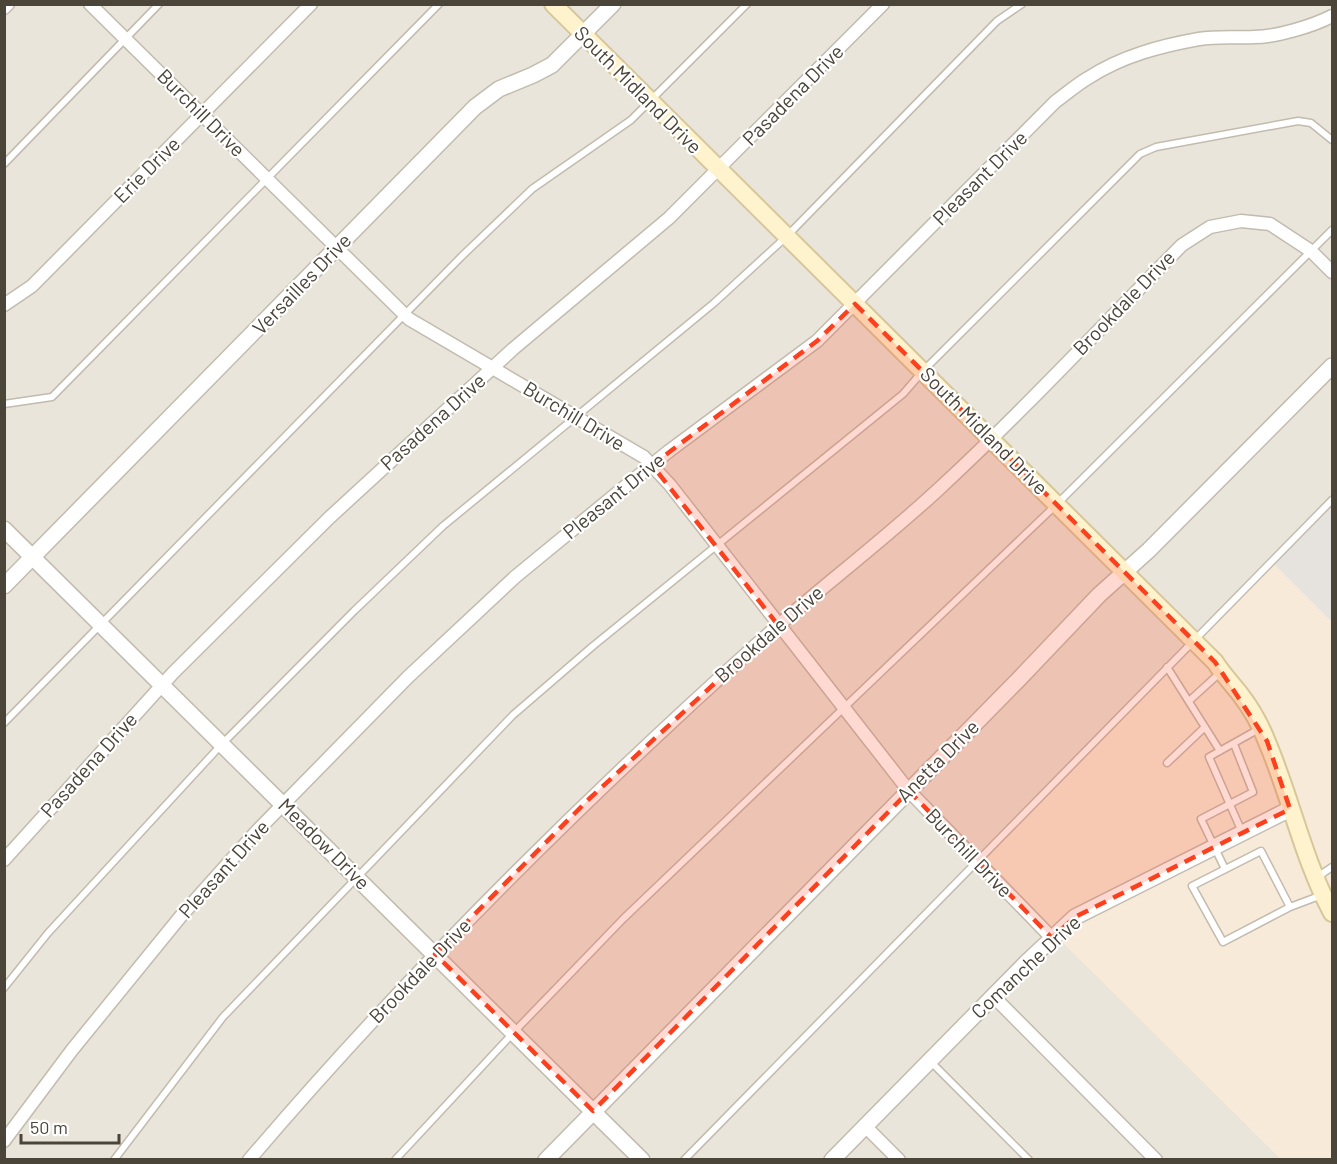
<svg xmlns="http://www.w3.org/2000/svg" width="1337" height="1164" font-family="Barlow,sans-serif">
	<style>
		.residential { fill: #eae5da }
		.commercial { fill: #f7ead8 }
		.industrial { fill: #e6e2dd }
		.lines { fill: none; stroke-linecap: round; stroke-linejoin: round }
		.service-casing { stroke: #c2bbae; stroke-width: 9 }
		.minor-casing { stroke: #c2bbae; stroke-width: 15 }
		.tertiary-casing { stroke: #c2bbae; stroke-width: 18 }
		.secondary-casing { stroke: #d6c79b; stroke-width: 20 }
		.service { stroke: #fff; stroke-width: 6 }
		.minor { stroke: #fff; stroke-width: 12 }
		.tertiary { stroke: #fff; stroke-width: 15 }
		.secondary { stroke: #fff3cd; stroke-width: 16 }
		.marked { fill: #fc3f1d; fill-opacity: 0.2; stroke: #fc3f1d; stroke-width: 4.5; stroke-dasharray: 12 8; stroke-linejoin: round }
		.labels { text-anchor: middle; stroke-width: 4.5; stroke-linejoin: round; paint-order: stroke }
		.street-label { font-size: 20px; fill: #4b4439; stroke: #fff }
	</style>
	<rect width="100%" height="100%" fill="#f6f3ec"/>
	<!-- residential -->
	<path class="residential" d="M5 5H1332V503L982 862 1281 1159 5 1160Z"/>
	<!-- commercial -->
	<path class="commercial" d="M1273 563 1332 622V1159H1281L982 862Z"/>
	<!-- industrial -->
	<path class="industrial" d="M1332 503V622L1273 563Z"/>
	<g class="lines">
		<!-- service casing -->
		<g class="service-casing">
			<path id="service" d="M4 164 159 4
				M4 404 52 397 439 4
				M1167 667 1220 751
				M1189 701 1222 671
				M4 723 461 257 532 189 631 120 747 4
				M1167 763 1205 727
				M1242 832 1209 757 1259 729
				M1225 869 1201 819 1253 792 1234 744
				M1316 878 1332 867
				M1290 907 1261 851 1192 886 1223 942 1290 907 1322 895
				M4 988 48 933 222 744 354 611 443 526 714 303 786 237 997 21 1022 4
				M930 1061 1029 1160
				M114 1160 223 1017 513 715 593 646 903 394 923 371 1140 154 1156 147 1298 121 1311 123 1332 140
				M395 1160 514 1032 623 919 1057 504 1332 230
				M684 1160 1332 500"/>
		</g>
		<!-- minor casing -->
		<g class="minor-casing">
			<path id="minor" d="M90 4 409 319 644 457 670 485 909 791 1052 938
				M4 8 8 4
				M4 305 32 286 311 4
				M4 860 173 673 329 518 513 349 669 218 883 4
				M993 996 1156 1160
				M865 1126 899 1160
				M4 1141 72 1050 181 916 257 831 408 677 515 577 627 485 669 451 817 341 1055 102C1066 94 1076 85 1088 78 1122 56 1160 46 1199 39 1217 36 1236 38 1254 37 1276 37 1313 26 1332 16
				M249 1160C406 976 577 806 756 645 816 591 882 542 941 487 1024 410 1102 326 1182 245L1210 227 1241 221 1270 224 1311 251 1332 272"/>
		</g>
		<!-- tertiary casing -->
		<g class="tertiary-casing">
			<path id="tertiary" d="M4 529 642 1160
				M4 586 475 107 499 89 533 75 552 65 613 4
				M546 1160 1020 678 1099 595 1149 550 1332 366
				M832 1160 1027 962 1075 917 1290 809"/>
		</g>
		<!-- secondary casing -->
		<g class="secondary-casing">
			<path id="secondary" d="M553 4 1215 662C1222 673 1232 684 1240 694 1250 707 1261 726 1267 742 1291 798 1303 859 1332 913"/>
		</g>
		<!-- service -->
		<use href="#service" class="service"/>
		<!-- minor -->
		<use href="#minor" class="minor"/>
		<!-- tertiary -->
		<use href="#tertiary" class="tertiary"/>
		<!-- secondary -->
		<use href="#secondary" class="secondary"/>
	</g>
	<!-- marked area -->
	<path class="marked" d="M855 304 1215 662 1267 741 1290 809 1075 917 1052 938 909 791 593 1111 435 954 589 799 778 625 652 465 817 341Z"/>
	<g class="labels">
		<!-- street labels -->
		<g class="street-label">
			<text transform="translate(638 90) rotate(45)" y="7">South Midland Drive</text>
			<text transform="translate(793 95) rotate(-45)" y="7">Pasadena Drive</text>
			<text transform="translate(201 113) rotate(45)" y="7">Burchill Drive</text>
			<text transform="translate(147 170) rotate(-45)" y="7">Erie Drive</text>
			<text transform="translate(980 178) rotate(-45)" y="7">Pleasant Drive</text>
			<text transform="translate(302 284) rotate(-46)" y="7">Versailles Drive</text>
			<text transform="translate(1124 303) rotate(-46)" y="7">Brookdale Drive</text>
			<text transform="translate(574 416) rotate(31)" y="7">Burchill Drive</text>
			<text transform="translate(433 422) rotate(-42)" y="7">Pasadena Drive</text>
			<text transform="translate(984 431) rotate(45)" y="7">South Midland Drive</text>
			<text transform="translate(614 496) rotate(-39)" y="7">Pleasant Drive</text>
			<text transform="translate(769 634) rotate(-41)" y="7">Brookdale Drive</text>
			<text transform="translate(938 761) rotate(-45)" y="7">Anetta Drive</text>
			<text transform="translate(89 765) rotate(-48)" y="7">Pasadena Drive</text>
			<text transform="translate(324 844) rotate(45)" y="7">Meadow Drive</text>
			<text transform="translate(969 853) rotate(46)" y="7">Burchill Drive</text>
			<text transform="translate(224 869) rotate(-48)" y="7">Pleasant Drive</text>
			<text transform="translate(1026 967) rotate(-43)" y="7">Comanche Drive</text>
			<text transform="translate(420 971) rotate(-46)" y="7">Brookdale Drive</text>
		</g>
	</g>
	<!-- border -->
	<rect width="1337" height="1164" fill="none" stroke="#4b4439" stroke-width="12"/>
	<!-- scale -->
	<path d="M21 1134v9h98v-9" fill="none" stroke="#4b4439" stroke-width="3"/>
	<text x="30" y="1134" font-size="18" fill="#4b4439" stroke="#ffffff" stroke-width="4.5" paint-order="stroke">50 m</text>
</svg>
